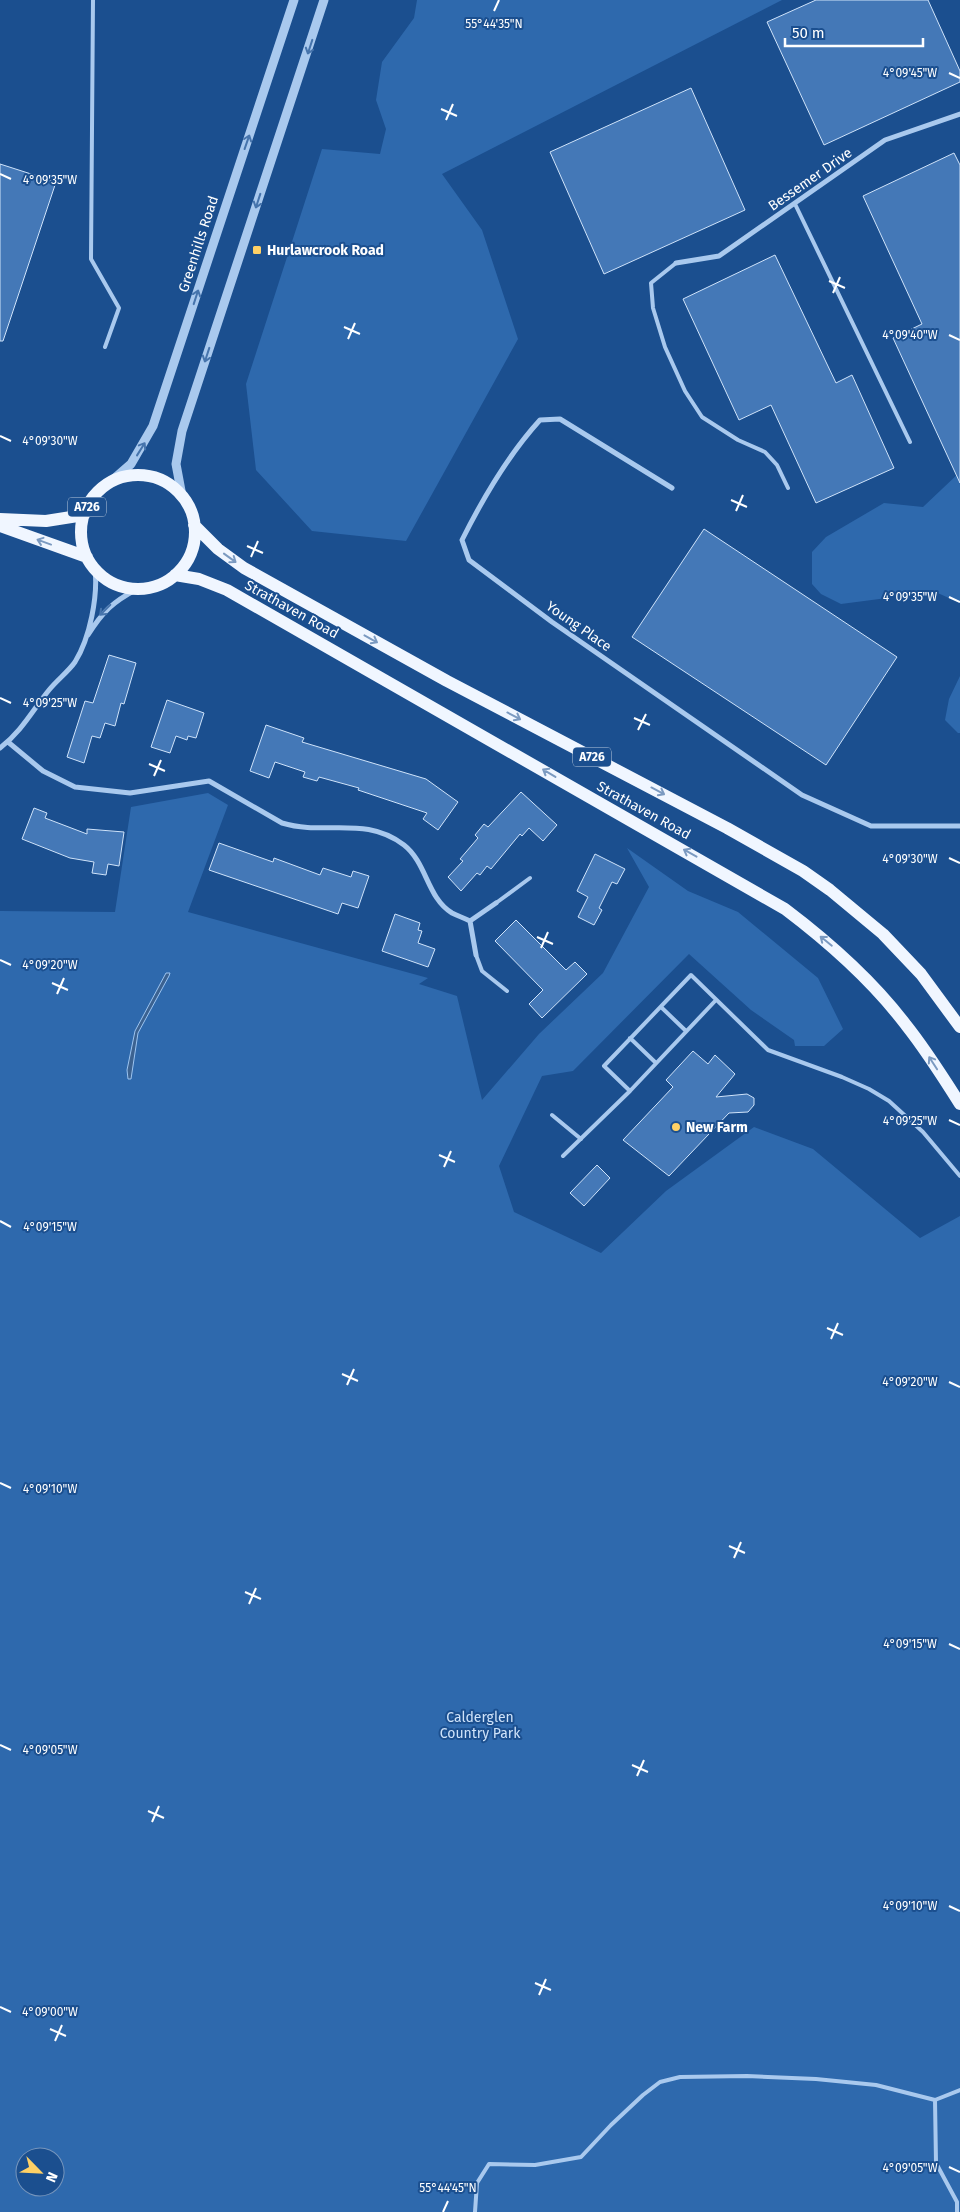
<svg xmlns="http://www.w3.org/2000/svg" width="960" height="2212" font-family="'Fira Sans',sans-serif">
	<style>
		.green { fill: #2e69ad; fill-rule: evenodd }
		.water { fill: #3c6290; stroke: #9cc4f0 }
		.building { fill: #4478b7; stroke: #cfe3fa }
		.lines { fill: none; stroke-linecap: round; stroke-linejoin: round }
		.service { stroke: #a9c9ee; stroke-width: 4 }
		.minor { stroke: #a9c9ee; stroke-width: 5 }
		.tertiary { stroke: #a9c9ee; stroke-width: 9 }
		.primary { stroke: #f0f6ff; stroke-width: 12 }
		.oneway { stroke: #4674ac }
		.oneway2 { stroke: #7b9ac1 }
		.ticks { fill: none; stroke: #fff; stroke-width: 2 }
		.poi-dot { fill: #ffd166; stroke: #1b4f8f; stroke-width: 2 }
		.labels { text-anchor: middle; stroke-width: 4; stroke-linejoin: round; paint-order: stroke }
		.shield { fill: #1b4f8f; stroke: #bbcadd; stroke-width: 1 }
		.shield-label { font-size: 12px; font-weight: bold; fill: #fff }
		.street-label { font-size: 14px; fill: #fff; stroke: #1b4f8f }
		.poi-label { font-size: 14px; font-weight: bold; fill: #fff; stroke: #1b4f8f; text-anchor: start }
		.park-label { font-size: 14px; fill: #cfe3fa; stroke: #1b4f8f }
		.ticks-label { font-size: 12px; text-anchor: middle; fill: #fff; stroke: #1b4f8f; stroke-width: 4; stroke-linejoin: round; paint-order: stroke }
	</style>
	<rect width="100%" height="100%" fill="#1b4f8f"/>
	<!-- green -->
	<path class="green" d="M417 0H782L442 174 482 230 518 339 406 541 312 531 256 470 246 384 322 149 380 154 386 129 376 100 382 62 414 18Z
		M960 472V603L931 590 918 594 901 592 887 598 841 604 821 594 812 584V552L826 537 884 503 923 507Z
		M960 676V733H958L945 720 949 699Z
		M208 793 228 805 188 912 428 978 419 984 457 996 482 1100 539 1034 603 973 649 887 627 848 688 891 738 912 818 978 843 1029 824 1046H795L794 1040 751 1010 689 954 573 1071 542 1076 499 1166 514 1212 601 1253 666 1191 754 1127 813 1149 920 1238 960 1216V2212H0V911L115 912 131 807ZM25 2157H55V2187H25Z"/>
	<!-- water -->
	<path class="water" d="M166 973H170L169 976 138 1033 131 1079H128L127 1070 135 1031Z"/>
	<!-- building -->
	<path class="building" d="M816 0H928L960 71V82L824 145 767 22Z
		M691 88 745 210 604 274 550 152Z
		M954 153 960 165V483L893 338 922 324 863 196Z
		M0 164 56 182 3 341H0Z
		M775 255 836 383 852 375 894 468 816 503 771 405 739 420 683 299Z
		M704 529 897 657 826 765 632 637Z
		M109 655 136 663 124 704 121 703 115 726 105 723 100 738 92 736 84 763 67 757 85 701 93 703Z
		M167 700 204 713 196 738 188 736 187 740 176 736 170 753 151 747Z
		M266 725 304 738 302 742 426 779 458 802 438 830 423 819 427 813 358 790 359 788 319 777 317 781 303 777 305 772 275 762 269 778 250 771Z
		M521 792 557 825 543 841 529 828 522 836 520 834 491 869 487 866 480 875 477 873 461 891 448 877 463 861 460 859 478 838 475 835 484 824 488 827Z
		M34 808 47 813 45 818 87 834V829L124 832 119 866 108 864 106 875 92 873 94 862 70 858 22 839Z
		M219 843 273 862 274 858 320 875 323 868 351 877 353 871 369 876 358 908 342 903 338 914 209 870Z
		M595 854 625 869 617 884 612 882 599 908 602 910 594 925 578 917 588 897 577 891Z
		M395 914 420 923 418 930 422 931 418 943 435 949 428 967 382 951Z
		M516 920 566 970 575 962 587 974 542 1018 529 1004 543 990 495 941Z
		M693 1051 708 1064 715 1055 735 1074 716 1097 747 1094 754 1098V1105L748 1112 729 1113 669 1176 623 1140 673 1087 666 1080Z
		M597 1165 610 1178 584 1206 570 1193Z"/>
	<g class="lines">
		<!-- service -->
		<path class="service" d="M93 0 91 259 119 308 105 347
			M795 204 910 442
			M676 263 651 283 653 308 665 347 685 391 702 417 738 440 765 452 777 465 788 488
			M496 903 530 878
			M476 955 482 971 507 991
			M716 1000 630 1091 604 1066 691 975 768 1050 842 1077 869 1089 889 1101 923 1132 960 1176
			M661 1007 686 1031
			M630 1038 656 1063
			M552 1115 581 1139
			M563 1156 630 1091
			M935 2100 936 2163 957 2202V2212
			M475 2212 477 2183 489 2164 535 2165 581 2157 611 2125 643 2095 660 2082 680 2077 747 2076 816 2079 876 2085 935 2100 960 2090"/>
		<!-- minor -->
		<path class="minor" d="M676 263 719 256 885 140 960 114
			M672 488 560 419 540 420C508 455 483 498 462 540L469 560 552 622 802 795 871 826H960
			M88 635C103 611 113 602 137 589
			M8 742 43 771 75 787 130 793 209 781 282 823C325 836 365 815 404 845 427 863 427 898 452 913 458 916 464 918 470 921L496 903
			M0 748C22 731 32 711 49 690 57 680 68 672 75 662 90 638 98 596 95 569
			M470 921 476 955"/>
		<!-- tertiary -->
		<path class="tertiary" d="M108 484 131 464 153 426 294 0
			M182 496 176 464 182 431 324 0"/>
		<!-- primary -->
		<path class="primary" d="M81 532a57 57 0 1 1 114 0a57 57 0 1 1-114 0Z
			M0 519 46 521 84 515
			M194 525 218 549 244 568 447 681 727 828 803 871 830 890 883 934 921 974 960 1027
			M0 526 87 557
			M175 575 199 579 227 590 785 909C830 943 872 980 906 1025 926 1050 943 1077 960 1104"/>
	</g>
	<!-- one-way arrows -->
	<defs><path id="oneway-shaft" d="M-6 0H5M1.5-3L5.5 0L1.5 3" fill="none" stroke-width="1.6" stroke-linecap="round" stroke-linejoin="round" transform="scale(1.25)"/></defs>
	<g class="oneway">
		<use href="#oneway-shaft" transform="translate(310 47) rotate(108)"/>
		<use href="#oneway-shaft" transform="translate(247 142) rotate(-71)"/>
		<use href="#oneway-shaft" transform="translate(258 201) rotate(108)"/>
		<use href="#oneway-shaft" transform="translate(196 297) rotate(-72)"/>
		<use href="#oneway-shaft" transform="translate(207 355) rotate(108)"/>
		<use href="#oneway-shaft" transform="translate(141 449) rotate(-58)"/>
		<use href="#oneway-shaft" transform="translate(105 610) rotate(135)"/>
	</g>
	<g class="oneway2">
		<use href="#oneway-shaft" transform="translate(44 542) rotate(-160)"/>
		<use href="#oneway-shaft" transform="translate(230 558) rotate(36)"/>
		<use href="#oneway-shaft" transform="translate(371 639) rotate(29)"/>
		<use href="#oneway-shaft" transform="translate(514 716) rotate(28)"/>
		<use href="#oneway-shaft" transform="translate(549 773) rotate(-149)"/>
		<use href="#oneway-shaft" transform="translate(658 791) rotate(28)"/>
		<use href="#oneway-shaft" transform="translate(690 853) rotate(-151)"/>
		<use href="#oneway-shaft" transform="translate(826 941) rotate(-141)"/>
		<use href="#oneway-shaft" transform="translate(933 1063) rotate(-123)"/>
	</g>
	<!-- ticks -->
	<path class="ticks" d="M494 11 499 0M949 73 960 78M441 109 457 116M446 120 453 104M0 174 11 179M829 281 845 288M833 293 840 277M344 327 360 334M949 335 960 340M348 339 355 323M0 436 11 441M731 500 747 507M736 511 743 495M247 546 263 553M251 557 258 541M949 597 960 602M0 698 11 703M634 718 650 725M638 730 646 714M149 764 165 771M154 776 161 760M949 858 960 863M537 937 553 944M541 948 548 932M0 960 11 965M52 983 68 990M57 994 64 978M949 1120 960 1125M439 1155 455 1162M444 1167 451 1151M0 1221 11 1227M827 1328 843 1335M831 1339 838 1323M342 1374 358 1381M949 1382 960 1387M347 1385 354 1369M0 1483 11 1488M729 1546 745 1553M734 1558 741 1542M245 1592 261 1599M249 1604 256 1588M949 1644 960 1649M0 1745 11 1750M632 1765 648 1772M637 1776 644 1760M148 1811 164 1818M152 1822 159 1806M949 1906 960 1911M535 1983 551 1990M539 1995 546 1979M0 2007 11 2012M50 2029 66 2036M55 2041 62 2025M949 2167 960 2172M443 2212 448 2201"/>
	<!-- markers -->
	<g class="poi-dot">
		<rect x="252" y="245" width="10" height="10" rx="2.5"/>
		<circle cx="676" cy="1127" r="5"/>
	</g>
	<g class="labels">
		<!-- shield labels -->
		<g class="shield">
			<rect x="68" y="497.5" width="38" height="19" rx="4"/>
			<rect x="573" y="747.5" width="38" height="19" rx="4"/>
		</g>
		<g class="shield-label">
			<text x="87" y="511">A726</text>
			<text x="592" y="761">A726</text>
		</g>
		<!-- street labels -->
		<g class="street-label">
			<text transform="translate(810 179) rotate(-35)" y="5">Bessemer Drive</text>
			<text transform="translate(198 244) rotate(-72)" y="5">Greenhills Road</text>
			<text transform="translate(292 609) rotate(29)" y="5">Strathaven Road</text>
			<text transform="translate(579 626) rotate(35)" y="5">Young Place</text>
			<text transform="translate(644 810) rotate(29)" y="5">Strathaven Road</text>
		</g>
		<!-- poi labels -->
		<g class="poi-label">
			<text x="267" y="255">Hurlawcrook Road</text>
			<text x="686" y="1132">New Farm</text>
		</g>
		<!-- park labels -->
		<g class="park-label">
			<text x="480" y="1722">Calderglen<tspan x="480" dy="16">Country Park</tspan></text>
		</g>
	</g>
	<g class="ticks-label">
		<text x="494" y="28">55°44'35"N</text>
		<text x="910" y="77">4°09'45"W</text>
		<text x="50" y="184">4°09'35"W</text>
		<text x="910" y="339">4°09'40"W</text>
		<text x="50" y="445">4°09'30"W</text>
		<text x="910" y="601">4°09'35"W</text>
		<text x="50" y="707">4°09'25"W</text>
		<text x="910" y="863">4°09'30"W</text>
		<text x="50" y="969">4°09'20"W</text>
		<text x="910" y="1125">4°09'25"W</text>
		<text x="50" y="1231">4°09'15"W</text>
		<text x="910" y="1386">4°09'20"W</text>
		<text x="50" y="1493">4°09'10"W</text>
		<text x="910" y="1648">4°09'15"W</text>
		<text x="50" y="1754">4°09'05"W</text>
		<text x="910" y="1910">4°09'10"W</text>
		<text x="50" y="2016">4°09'00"W</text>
		<text x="910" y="2172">4°09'05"W</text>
		<text x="448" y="2192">55°44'45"N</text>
	</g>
	<!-- north arrow -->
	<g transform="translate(40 2172) rotate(114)"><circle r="24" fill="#1b4f8f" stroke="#7695bc"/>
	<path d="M0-4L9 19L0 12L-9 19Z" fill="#ffd166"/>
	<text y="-8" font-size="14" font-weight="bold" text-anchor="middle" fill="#ffffff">N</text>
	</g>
	<!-- scale -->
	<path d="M785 38v8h138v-8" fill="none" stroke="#ffffff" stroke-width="2.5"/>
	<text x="792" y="38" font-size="15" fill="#ffffff" stroke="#1b4f8f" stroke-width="4" paint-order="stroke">50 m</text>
</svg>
